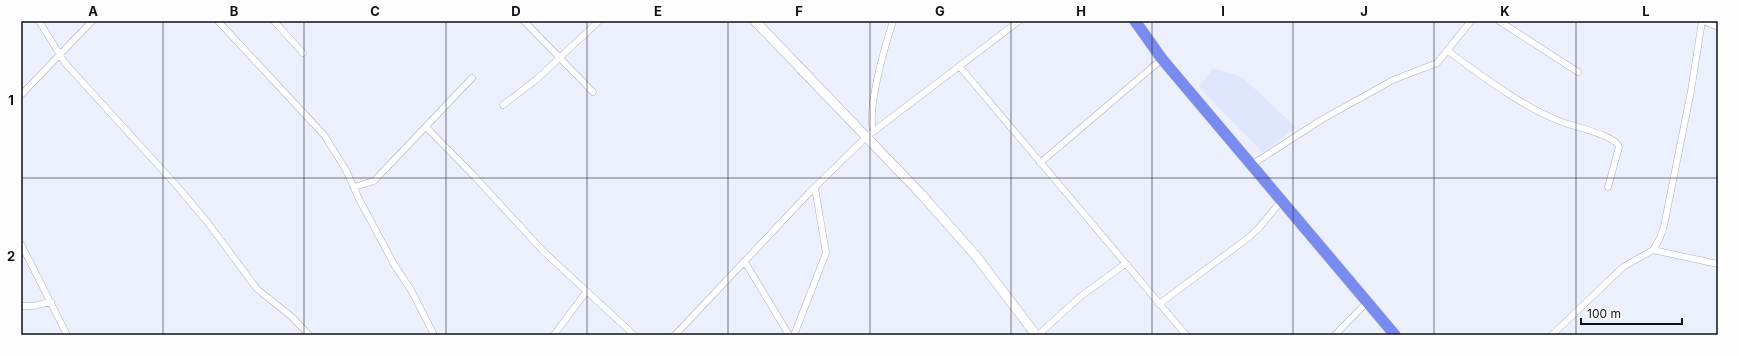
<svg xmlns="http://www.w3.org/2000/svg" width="1739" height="356" font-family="Inter,sans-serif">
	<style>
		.built { fill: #dfe5fd }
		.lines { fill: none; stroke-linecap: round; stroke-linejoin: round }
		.street-casing { stroke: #aaafc5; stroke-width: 7 }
		.secondary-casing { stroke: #aaafc5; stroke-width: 10 }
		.highway-casing { stroke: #cfcfd1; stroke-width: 12 }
		.street { stroke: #fff; stroke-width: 6 }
		.secondary { stroke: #fff; stroke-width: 9 }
		.highway { stroke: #798bee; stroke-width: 11 }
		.grid { fill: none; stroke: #0f1119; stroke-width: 1; stroke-opacity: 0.55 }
		.neatline { fill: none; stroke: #0f1119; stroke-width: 1.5 }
		.grid-label { font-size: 13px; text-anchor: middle; font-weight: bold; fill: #0f1119 }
	</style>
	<rect width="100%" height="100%" fill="#ecf0fd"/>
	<!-- built -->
	<path class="built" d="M1213 68 1242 77 1296 127 1263 153 1199 87Z"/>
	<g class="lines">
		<!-- street casing -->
		<g class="street-casing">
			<path id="street" d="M39 21 65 63 177 186 208 223 257 289 292 317 309 335
				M218 21 324 135 346 170 359 199 395 266 411 290 434 335
				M274 21 303 53
				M524 21 593 92
				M1499 21 1578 72
				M1704 21 1718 27
				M1448 51C1485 78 1519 105 1562 122 1574 127 1616 135 1619 147L1608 187
				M960 67 1186 335
				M21 95 92 21
				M503 105 537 79 599 21
				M426 127 475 177 543 251 634 335
				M873 131C867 107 885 46 893 21
				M1040 163 1162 59
				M1253 164 1321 120 1393 80 1437 63 1471 21
				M354 187 374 181 472 78
				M21 244 67 335
				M1653 250 1660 238 1664 226 1691 91 1702 21
				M745 262 789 335
				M1159 304 1248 238 1258 229 1282 200
				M21 306H33L51 302
				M554 335 586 292
				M675 335 809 193 866 137 1019 21
				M794 335 826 253 815 188
				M1038 335 1080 297 1125 264
				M1335 335 1367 302
				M1552 335 1623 267 1653 250 1718 264"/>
		</g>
		<!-- secondary casing -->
		<g class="secondary-casing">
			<path id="secondary" d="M755 21 922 195 976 256 1036 335"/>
		</g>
		<!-- highway casing -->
		<g class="highway-casing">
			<path id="highway" d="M1135 21 1162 59 1395 335"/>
		</g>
		<!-- street -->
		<use href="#street" class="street"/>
		<!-- secondary -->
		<use href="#secondary" class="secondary"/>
		<!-- highway -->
		<use href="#highway" class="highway"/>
	</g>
	<!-- grid -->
	<path class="grid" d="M163 21V335M304 21V335M446 21V335M587 21V335M728 21V335M870 21V335M1011 21V335M1152 21V335M1293 21V335M1434 21V335M1576 21V335M21 178H1718"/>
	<!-- border -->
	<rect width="1739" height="356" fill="none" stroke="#fdfdfd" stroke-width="44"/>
	<!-- scale -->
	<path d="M1581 318v6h101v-6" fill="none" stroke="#0f1119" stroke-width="2"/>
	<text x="1587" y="318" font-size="12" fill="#0f1119" stroke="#fdfdfd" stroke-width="3" paint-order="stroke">100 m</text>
	<rect x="22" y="22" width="1695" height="312" class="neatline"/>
	<g class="grid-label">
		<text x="93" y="16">A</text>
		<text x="234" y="16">B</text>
		<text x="375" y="16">C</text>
		<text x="516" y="16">D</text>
		<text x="658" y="16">E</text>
		<text x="799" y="16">F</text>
		<text x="940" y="16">G</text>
		<text x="1081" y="16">H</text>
		<text x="1223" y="16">I</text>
		<text x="1364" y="16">J</text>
		<text x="1505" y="16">K</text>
		<text x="1646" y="16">L</text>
		<text x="11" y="105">1</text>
		<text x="11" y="261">2</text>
	</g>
</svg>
